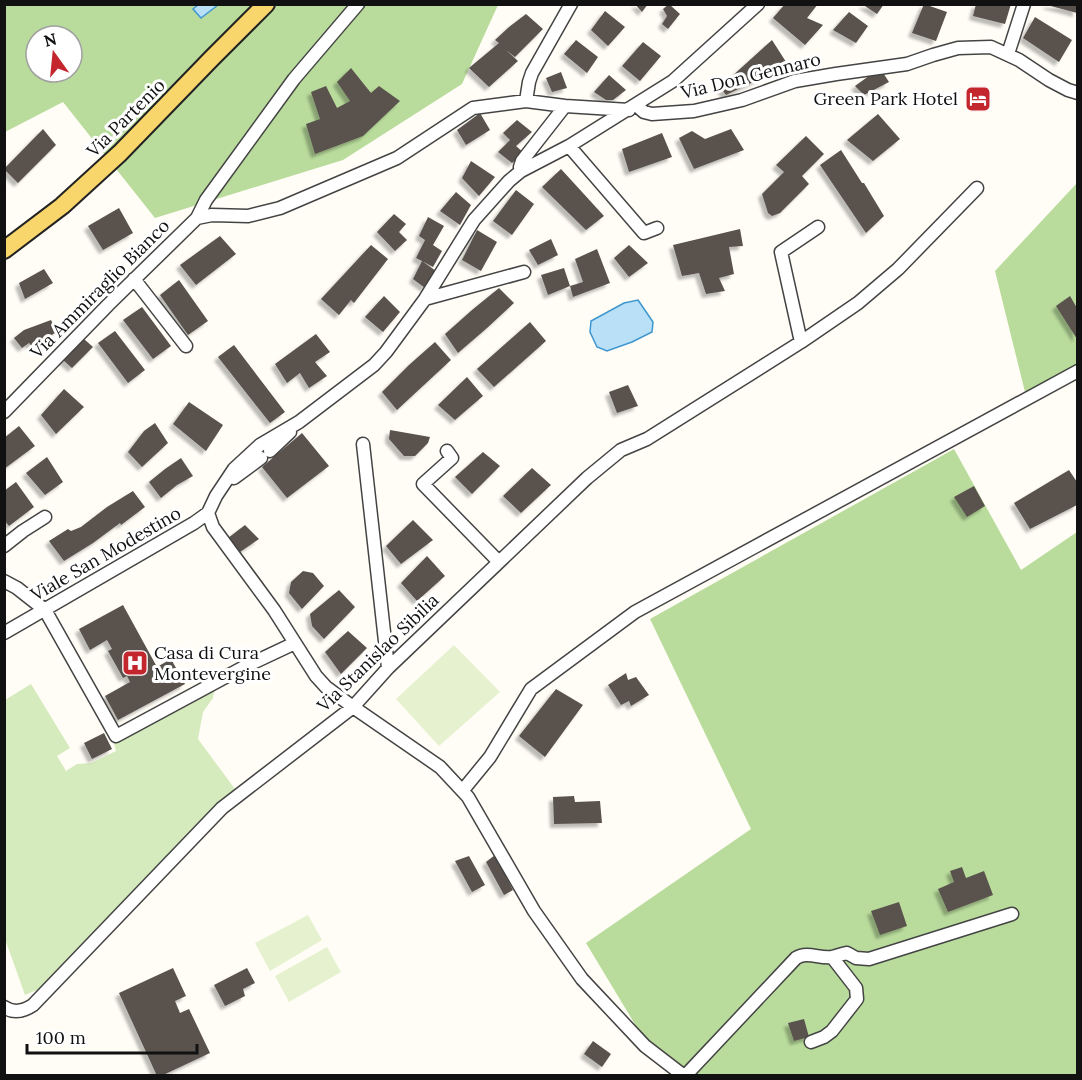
<svg xmlns="http://www.w3.org/2000/svg" width="1082" height="1080" font-family="Lora,serif">
	<style>
		.green { fill: #d5ebbd }
		.forest { fill: #b9dc9c; fill-rule: evenodd }
		.pitch { fill: #e6f2cf }
		.water { fill: #b9e0f7; stroke: #3f96cf; stroke-width: 1.5 }
		.building { fill: #5a524d; filter: url(#shadow) }
		.lines { fill: none; stroke-linecap: round; stroke-linejoin: round }
		.minor-casing { stroke: #444; stroke-width: 15 }
		.major-casing { stroke: #222; stroke-width: 20 }
		.minor { stroke: #fff; stroke-width: 12 }
		.major { stroke: #f9d66b; stroke-width: 16 }
		.labels { text-anchor: middle; stroke-width: 6; stroke-linejoin: round; paint-order: stroke }
		.street-label { font-size: 18px; fill: #111; stroke: #fff }
		.poi-label { font-size: 18px; fill: #111; stroke: #fff; text-anchor: end }
	</style>
	<defs>
		<filter id="shadow"><feDropShadow dx="-4" dy="4" stdDeviation="1.5" flood-color="#0004"/></filter>
	</defs>
	<rect width="100%" height="100%" fill="#fffdf5"/>
	<!-- green -->
	<path class="green" d="M31 684 70 748 57 756 66 771 77 764 91 763 116 751 113 740 215 687 213 698 203 712 198 739 235 789 44 987 25 995 5 939 4 719 6 717 5 712V700Z"/>
	<!-- forest -->
	<path class="forest" d="M5 5H498L462 84 343 160 155 218 63 102 5 132ZM36 36H72V72H36Z
		M1077 183V374L1026 396 995 271Z
		M954 449 1021 570 1077 532V1075H692L642 1036 586 943 751 829 650 619Z"/>
	<!-- pitch -->
	<path class="pitch" d="M454 645 500 692 439 746 396 699Z
		M308 915 322 940 270 971 255 943Z
		M327 947 341 972 289 1002 275 976Z"/>
	<!-- water -->
	<path class="water" d="M199 4H218V5L201 18 193 9Z
		M638 300 653 322 652 332 632 342 607 351 597 347 590 332 591 321 624 303Z"/>
	<!-- building -->
	<path class="building" d="M635 4H648L642 12Z
		M669 4 680 14 668 29 662 24 667 16 663 9Z
		M785 4H818L807 18 823 25 805 45 773 18Z
		M862 4H884L877 14Z
		M924 4 947 12 936 41 912 33Z
		M976 4H1011L1005 24 973 16Z
		M1047 4H1077V13L1047 5Z
		M605 11 625 27 608 46 591 30Z
		M849 12 868 26 856 43 833 30Z
		M526 14 543 29 515 57 506 50 518 61 489 87 469 68 499 43 495 40 509 27Z
		M1035 17 1072 40 1059 62 1023 38Z
		M576 40 598 57 587 73 564 54Z
		M772 40 788 65 726 95 720 87Z
		M643 42 661 56 640 81 622 66Z
		M351 68 371 93 379 86 400 101 363 136 315 154 306 124 320 119 311 92 326 86 337 108 350 101 337 82Z
		M880 68 889 82 864 95 855 86Z
		M561 72 567 88 552 92 546 78Z
		M609 75 626 90 613 100H606L594 92Z
		M480 113 490 130 466 145 457 130Z
		M878 114 900 139 873 161 847 140Z
		M517 120 532 132 516 146 524 153 512 163 498 152 510 140 503 133Z
		M43 129 56 145 18 183 4 169Z
		M731 129 744 150 694 169 679 138 692 131 705 139Z
		M662 133 672 157 629 172 622 149Z
		M806 136 824 154 802 176 809 184 780 213 772 216 768 213 762 194 784 172 776 165Z
		M841 150 862 183H864L884 216 866 233 820 165Z
		M471 161 495 177 479 196 462 178Z
		M561 169 604 216 586 230 542 187Z
		M516 190 534 204 512 235 493 221Z
		M456 192 471 205 460 225 440 211Z
		M119 208 133 233 103 250 88 226Z
		M394 214 406 224 399 232 407 240 395 251 377 232Z
		M428 217 444 226 433 245 442 251 433 267 422 261 436 271 425 288 413 279 422 261 416 258 425 240 419 236Z
		M740 229 743 246 729 247 734 274 719 278 725 291 706 294 699 273 682 276 673 245Z
		M477 230 497 242 481 271 462 260Z
		M220 236 236 254 196 285 180 265Z
		M551 239 558 255 538 265 529 250Z
		M371 245 388 259 354 303 351 300 339 315 321 299Z
		M629 245 648 263 629 277 614 258Z
		M597 249 610 283 573 297 570 286 583 282 575 259Z
		M564 268 570 286 548 295 541 275Z
		M44 269 53 283 25 299 19 283Z
		M179 280 208 321 188 335 160 295Z
		M499 288 514 303 487 328 458 353 445 334 472 310Z
		M384 296 400 312 383 332 365 317Z
		M1070 296 1077 308V339L1056 306Z
		M142 307 171 346 153 359 123 320Z
		M51 320 57 332 32 346 29 343 22 348 14 338 24 330Z
		M530 322 546 341 494 387 477 369Z
		M115 331 145 370 128 383 98 343Z
		M316 334 330 352 315 362 327 376 309 388 300 373 287 383 275 364Z
		M84 339 93 347 72 368 63 360Z
		M435 342 451 360 397 410 382 392 409 365Z
		M234 345 285 412 270 423 218 357Z
		M467 377 483 396 455 420 438 405Z
		M628 385 638 406 617 413 609 392Z
		M64 389 84 407 56 434 41 415Z
		M189 402 223 425 206 451 173 424Z
		M155 423 168 443 142 467 128 452 144 431Z
		M19 426 35 446 4 469V438Z
		M390 430 430 437 428 443 415 456H404L389 439Z
		M302 433 329 466 287 498 262 467Z
		M483 452 500 466 472 494 455 477Z
		M47 457 63 482 45 495 26 473Z
		M181 458 193 476 177 485 161 498 149 482 165 469Z
		M532 468 551 485 521 513 503 496Z
		M1069 470 1077 482V505L1030 529 1014 503Z
		M16 482 34 507 9 526 4 520V491Z
		M974 486 985 506 967 517 954 497Z
		M133 491 145 507 121 525 120 523 93 543 64 561 49 541 68 529 71 531 81 527 107 507Z
		M413 520 433 540 401 564 386 546Z
		M245 525 259 539 240 552 228 538Z
		M427 556 445 576 417 601 401 583Z
		M303 571 313 573 324 586 302 609 289 593 291 582Z
		M339 590 355 607 324 639 312 626 310 614Z
		M123 605 157 667 171 659 185 684 118 720 105 696 130 682 127 676 123 678 108 651 112 649 107 640 90 650 79 629Z
		M348 631 367 648 341 674 325 652Z
		M626 673 628 680 636 677 649 695 631 706 629 701 621 705 608 685Z
		M556 689 583 705 545 757 519 736Z
		M104 733 112 749 92 759 84 743Z
		M574 796 575 802 600 801 602 823 554 824 553 797Z
		M495 855 513 890 504 895 486 862Z
		M469 856 485 885 472 892 455 861Z
		M962 867 966 878 984 871 993 895 948 912 938 889 954 882 950 871Z
		M899 902 907 926 880 935 871 911Z
		M173 968 186 996 175 1001 180 1013 189 1009 210 1053 161 1076H157L119 993Z
		M247 968 255 983 243 989 245 996 225 1006 214 985Z
		M804 1019 809 1037 794 1041 788 1023Z
		M593 1041 611 1054 602 1067 584 1054Z"/>
	<g class="lines">
		<!-- minor casing -->
		<g class="minor-casing">
			<path id="minor" d="M1008 54 1024 4
				M526 101 529 82 532 73 571 4
				M636 105 644 112 652 114 694 111 742 100 795 81 836 74 907 64 933 55 958 48 991 47 1019 60 1049 80 1068 90 1078 93
				M569 146 644 233 657 228
				M521 171 520 167 522 161 565 106
				M197 218 212 215 248 216 280 208 397 158 473 108 526 101 565 106 629 110
				M134 279 186 346
				M425 299 524 272
				M801 342 858 303 898 269 977 188
				M4 412 108 305 197 218 206 200 294 79 358 4
				M363 444 388 668
				M270 451 290 432
				M447 451 452 458 423 484 499 562
				M234 478 261 458
				M208 513 213 527 274 610 316 676 326 687 353 707 440 767 468 797 534 911 582 979 645 1046 684 1076
				M4 546 23 531 45 517
				M4 581 17 588 45 610 116 736 244 667 295 643
				M4 633 194 523 208 513 216 496 234 469 260 445 299 422 374 365 386 352 425 299 474 220 509 181 521 171 569 146 673 81 758 4
				M463 790 490 757 531 689 635 612 1078 371
				M4 1007C14 1014 24 1011 33 1005L222 808 353 707 388 668 587 478 621 450 647 439 801 342 781 252 818 227
				M811 1042 824 1037 832 1031 857 999 856 988 832 957
				M685 1076 796 958C808 951 819 959 832 957 837 956 841 954 847 953L856 958 869 959 1012 914"/>
		</g>
		<!-- major casing -->
		<g class="major-casing">
			<path id="major" d="M4 250 62 206 120 153 212 58 266 4"/>
		</g>
		<!-- minor -->
		<use href="#minor" class="minor"/>
		<!-- major -->
		<use href="#major" class="major"/>
	</g>
	<!-- icons -->
	<defs>
		<g id="hotel-square" transform="scale(1.35)"><rect x="-9" y="-9" width="18" height="18" rx="4" fill="#c4262e" stroke="#fff"/><path d="M-6-4.5h1.5V1H6V5H4.5V3h-9V5H-6ZM-4 0a1.8 1.8 0 1 1 3.6 0ZM.5 0V-2.5h3Q6-2.5 6 0Z" fill="#fff"/></g>
		<g id="hospital-square" transform="scale(1.35)"><rect x="-9" y="-9" width="18" height="18" rx="4" fill="#c4262e" stroke="#fff"/><path d="M-5-5h3v3.5h4V-5h3V5h-3V1.5h-4V5h-3Z" fill="#fff"/></g>
	</defs>
	<g fill-rule="evenodd">
		<use href="#hotel-square" x="978" y="99"/>
		<use href="#hospital-square" x="135" y="663"/>
	</g>
	<g class="labels">
		<!-- street labels -->
		<g class="street-label">
			<text transform="translate(751 76) rotate(-14)" y="6">Via Don Gennaro</text>
			<text transform="translate(126 118) rotate(-45)" y="6">Via Partenio</text>
			<text transform="translate(100 289) rotate(-45)" y="6">Via Ammiraglio Bianco</text>
			<text transform="translate(106 554) rotate(-30)" y="6">Viale San Modestino</text>
			<text transform="translate(378 653) rotate(-44)" y="6">Via Stanislao Sibilia</text>
		</g>
		<!-- poi labels -->
		<g class="poi-label">
			<text x="958" y="105">Green Park Hotel</text>
			<text x="154" y="659" text-anchor="start">Casa di Cura<tspan x="154" dy="21">Montevergine</tspan></text>
		</g>
	</g>
	<!-- border -->
	<rect width="1082" height="1080" fill="none" stroke="#111111" stroke-width="12"/>
	<!-- north arrow -->
	<g transform="translate(54 54) rotate(345)"><circle r="28" fill="#ffffff" stroke="#a0a0a0" stroke-width="1.5"/>
	<path d="M0-4.5L10 22L0 15L-10 22Z" fill="#c4262e"/>
	<text y="-9" font-size="16" font-weight="bold" text-anchor="middle" fill="#111111">N</text>
	</g>
	<!-- scale -->
	<path d="M27 1044v9h170v-9" fill="none" stroke="#111111" stroke-width="3"/>
	<text x="36" y="1044" font-size="18" fill="#111111" stroke="#ffffff" stroke-width="4.5" paint-order="stroke">100 m</text>
</svg>
